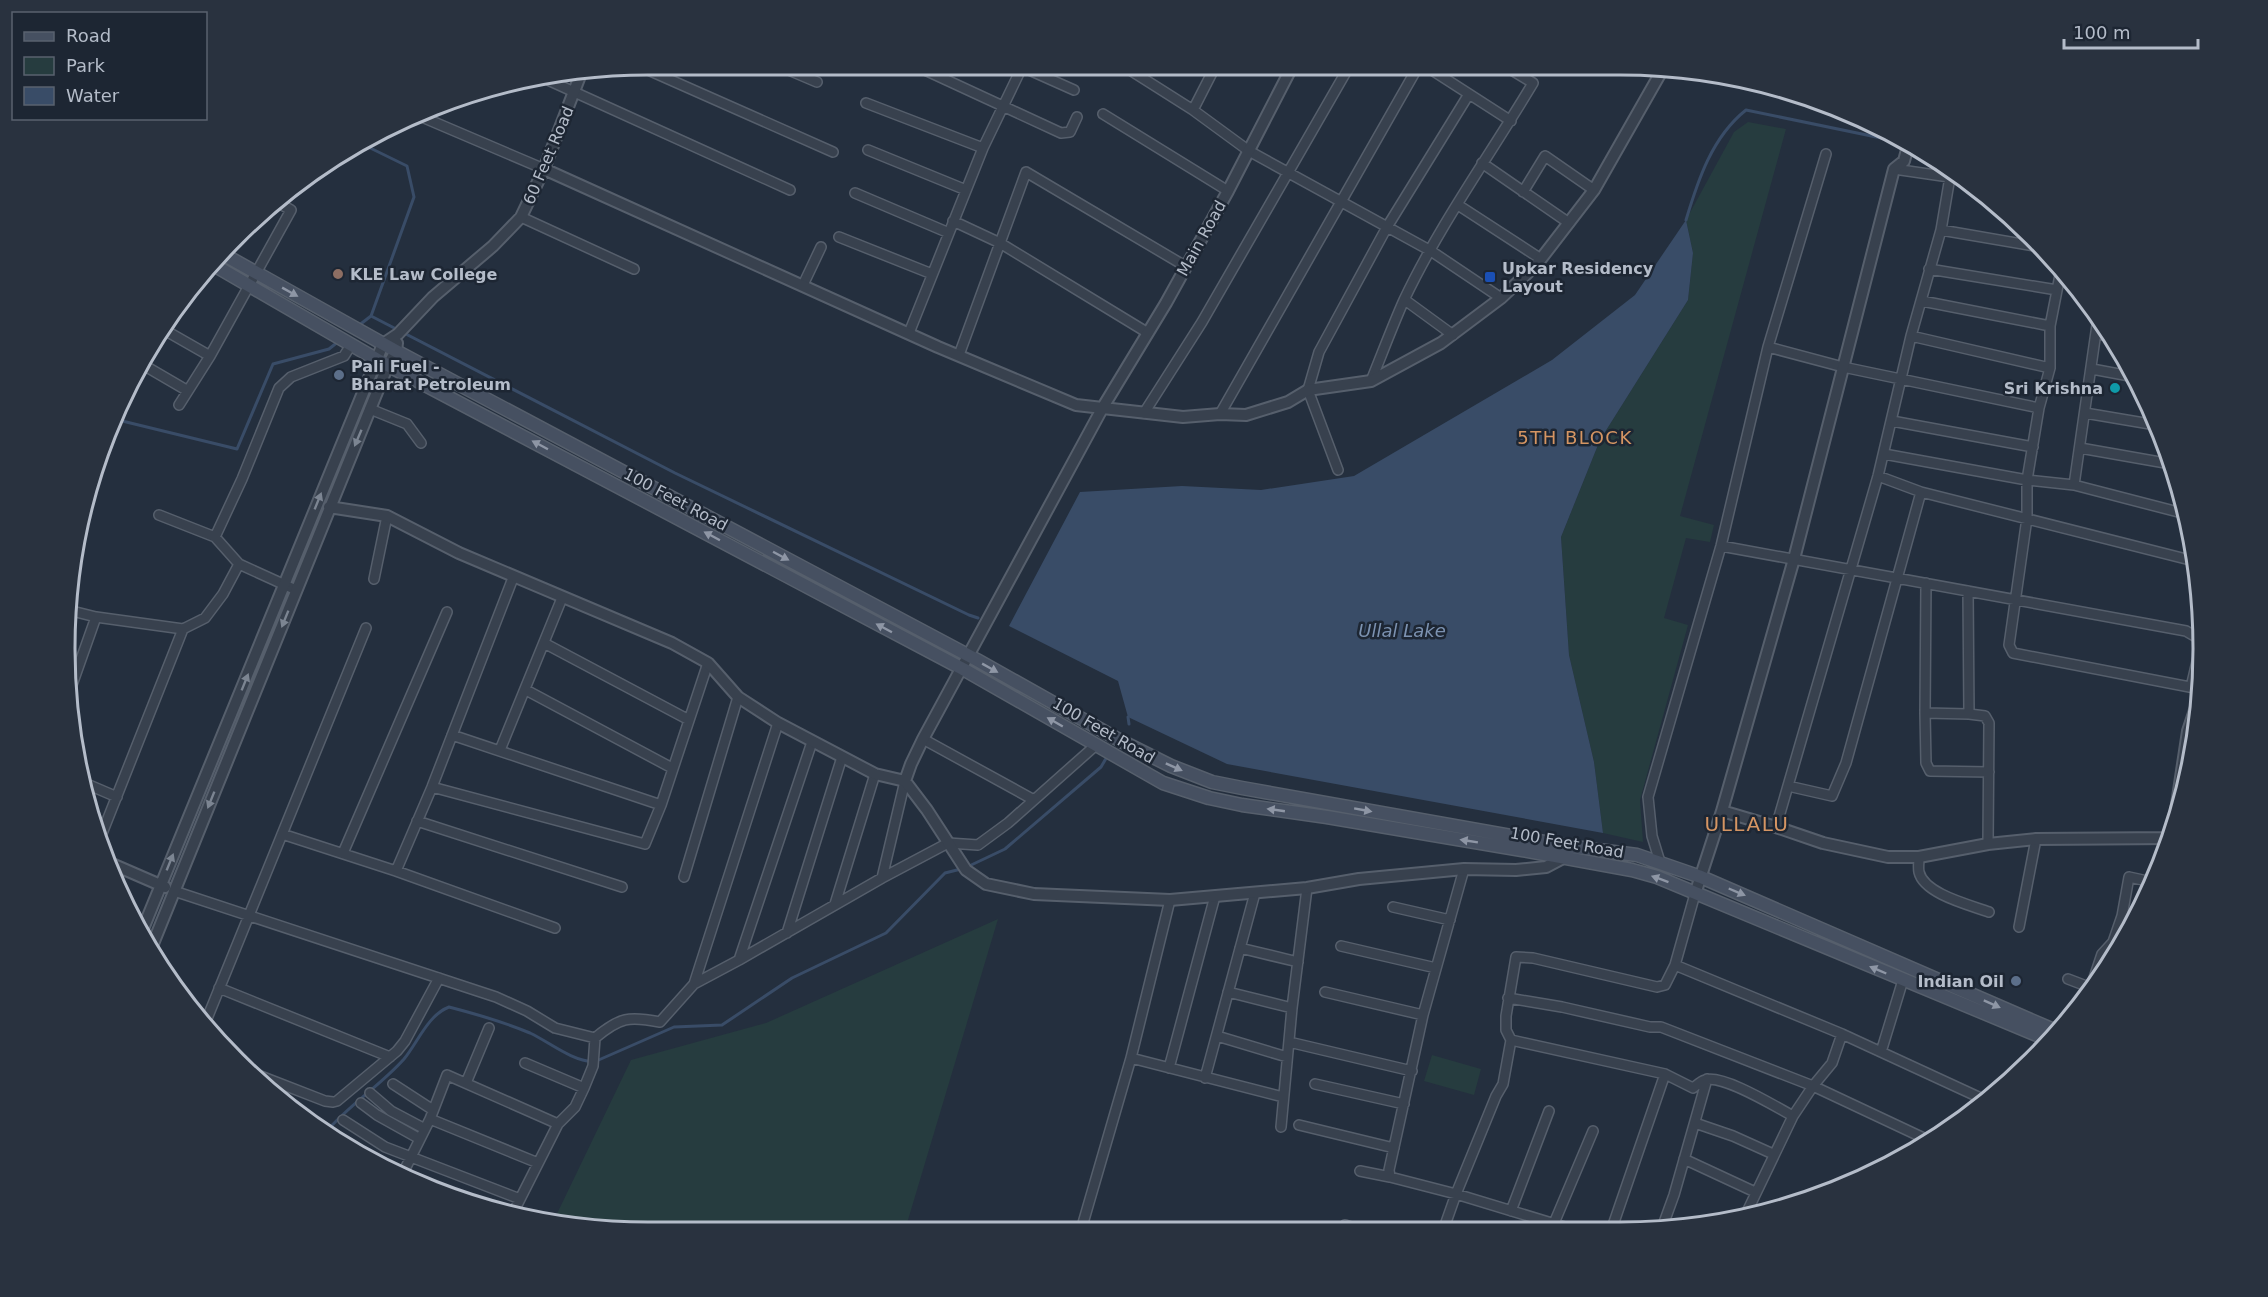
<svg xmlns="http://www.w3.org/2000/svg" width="2268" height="1297" font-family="'DejaVu Sans',sans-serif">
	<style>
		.green { fill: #263c3f }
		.water { fill: #394c67 }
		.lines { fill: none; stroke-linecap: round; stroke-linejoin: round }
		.stream { stroke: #394c67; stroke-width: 3 }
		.minor-casing { stroke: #565f6c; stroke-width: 12 }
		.tertiary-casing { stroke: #565f6c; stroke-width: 14 }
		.secondary-casing { stroke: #565f6c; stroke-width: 15 }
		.minor { stroke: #38414e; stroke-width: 9 }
		.tertiary { stroke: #38414e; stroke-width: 10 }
		.secondary { stroke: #465061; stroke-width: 12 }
		.oneway { fill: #8e96a5 }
		.oneway2 { fill: #7c8592 }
		.education-dot { fill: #8d6e63; stroke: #1d2633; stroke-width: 2 }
		.transit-dot { fill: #1a4fb4; stroke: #1d2633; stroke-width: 2 }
		.service-dot { fill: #5c6f8a; stroke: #1d2633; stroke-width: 2 }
		.culture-dot { fill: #0f9aa8; stroke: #1d2633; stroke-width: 2 }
		.labels { text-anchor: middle; stroke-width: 5; stroke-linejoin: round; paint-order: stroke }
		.street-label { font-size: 16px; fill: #b4bcc9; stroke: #1d2633 }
		.poi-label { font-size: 16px; font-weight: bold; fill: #b4bcc9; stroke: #1d2633; text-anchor: start }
		.neighbourhood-label { font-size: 18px; letter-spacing: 1.5px; fill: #d59563; stroke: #1d2633 }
		.water-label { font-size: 18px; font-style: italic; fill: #7c92b1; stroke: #1d2633 }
		.quarter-label { font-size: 20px; letter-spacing: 1.5px; fill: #d59563; stroke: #1d2633 }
		.rim { fill: none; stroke: #b4bcc9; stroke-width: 3 }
	</style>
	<rect width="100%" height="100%" fill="#242f3e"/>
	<!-- green -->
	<path class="green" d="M1748 122 1786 129 1680 516 1714 525 1710 542 1686 538 1664 618 1688 625 1640 800 1643 842 1603 833 1594 762 1569 655 1561 537 1600 440 1688 300 1693 253 1686 220 1734 132Z
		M998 919 905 1230 611 1231 553 1222 631 1060 766 1023Z
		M1432 1055 1481 1069 1474 1095 1424 1081Z"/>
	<!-- water -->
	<path class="water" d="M1686 220 1693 253 1688 300 1600 440 1561 537 1569 655 1594 762 1603 833 1227 764 1128 717 1118 681 1009 626 1080 492 1182 486 1261 490 1354 476 1552 360 1635 295Z"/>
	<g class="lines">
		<!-- stream -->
		<path class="stream" d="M360 143 407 166 414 197 371 316 675 473 969 615 978 618
			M1686 220C1698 180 1712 137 1746 110L1915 145
			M358 326 371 316
			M114 419 237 449 273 364 329 349 339 341
			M1128 717 1129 724
			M967 867 1005 849 1101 767 1108 755
			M326 1132C350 1104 380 1086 404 1059 418 1042 428 1015 449 1007 476 1014 504 1022 530 1033 551 1043 570 1060 594 1062L674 1027 722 1025 792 978 886 933 945 873 961 869"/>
		<!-- minor casing -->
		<g class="minor-casing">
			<path id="minor" d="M777 65 817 82
				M914 65 1061 133 1070 132 1077 117
				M1018 65 1074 90
				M1122 65 1193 110 1249 151 1431 251 1501 298
				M1424 65 1511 121
				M639 66 833 152
				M550 81 790 190
				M866 103 983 148
				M1193 110 1216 65
				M415 114 544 169
				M1103 114 1228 191
				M868 150 966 190
				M1482 163 1569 223
				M1894 169 1963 179
				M1523 192 1545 156 1594 190
				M855 193 949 233
				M1458 205 1541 259
				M521 217 634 269
				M953 221 1000 243 1148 333
				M1941 230 2040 247
				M839 237 932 274
				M1929 269 2057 290
				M2061 270 2050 326V368L2039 408 2027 480V518L2009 645 2013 653 2200 689
				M803 285 821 247
				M1405 300 1453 335
				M1922 301 2050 326
				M161 328 210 356
				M909 333 983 148 1023 65
				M2097 333 2109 336
				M1911 336 2050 368
				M1768 347 1843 367 2039 408
				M959 355 1026 172 1185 266
				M140 363 188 391
				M2092 369 2135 377
				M1371 381C1382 354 1392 327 1404 300 1440 224 1490 155 1533 83L1505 66
				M179 405 210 356 291 210 275 201
				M370 409 407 424 421 443
				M1144 413 1202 322 1350 65
				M2085 413 2156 425
				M1220 414 1419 65
				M1892 421 2033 447
				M2080 448 2171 464
				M1884 454 2027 480 2074 485 2186 514
				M1338 470 1308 390 1319 352 1387 227 1469 94
				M1878 476 1921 492 2194 561
				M2074 485 2098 318
				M159 515 215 537 239 564
				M215 537 242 479 279 388 291 377 344 356 351 345
				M1721 546 2186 631 2198 638 2199 653 2191 687
				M374 579 387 516
				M1926 583 1925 713 1969 714 1968 591
				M68 610 96 617 183 629
				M2198 638 2202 623
				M544 643 689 720
				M526 690 672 768
				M67 699 96 617
				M1925 713 1926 763 1930 771 1989 772
				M1969 714 1985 716 1989 723 1988 844
				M452 735 661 805
				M923 739 1034 800
				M500 750 562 598
				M82 782 117 797
				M1788 786 1832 796 1846 763 1921 492
				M432 787 645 844 661 805 708 663
				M417 821 622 887
				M1776 827 1878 476 1911 336 1941 230 1950 177
				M282 834 396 871 555 928
				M99 841 183 629 205 618 223 594 239 564 296 590
				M343 853 447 612
				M1919 857C1919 862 1918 868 1919 872 1924 894 1970 905 1989 912
				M1660 862 1652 836 1648 797 1721 546 1768 347 1826 154
				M1464 869 1423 1015 1389 1170 1390 1177 1456 1194 1568 1228
				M396 871 432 787 513 578
				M684 877 738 697
				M882 878 905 781
				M174 891 496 997 527 1011 555 1028 595 1038C620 1017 629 1016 660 1022L694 984 739 960 882 878 948 843 978 845 1008 823 1096 745
				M835 904 875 774
				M1393 907 1450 920
				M2019 927 2036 839
				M787 933 842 757
				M1341 946 1436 968
				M1240 948 1298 962
				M739 960 812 742
				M1675 965 1695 894
				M2068 979 2089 987
				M694 984 778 723
				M2092 984 2102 954 2113 942 2122 916 2129 877 2152 882
				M219 988 390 1057
				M1228 992 1292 1008
				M1325 992 1423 1015
				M1508 998 1562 1007 1650 1027H1661L1813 1086 1930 1141
				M204 1026 366 628
				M1217 1036 1287 1057
				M1511 1040 1665 1074 1693 1088C1697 1085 1701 1081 1705 1080 1723 1074 1776 1107 1793 1116L1745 1216
				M1289 1042 1412 1071
				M1881 1052 1903 980
				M1131 1058 1283 1097
				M525 1063 584 1088
				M1169 1068 1215 896
				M245 1070 325 1101 333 1102 337 1101 397 1051 405 1041 439 978
				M1205 1078 1255 893
				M466 1083 489 1028
				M393 1084 433 1110
				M1315 1084 1404 1104
				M370 1093 391 1111 425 1129
				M361 1103 377 1115 420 1139
				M1793 1116 1813 1086 1832 1063 1842 1034
				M430 1119 538 1163
				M343 1120 385 1147 520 1199
				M1695 1123 1733 1136 1773 1154
				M1299 1125 1394 1148
				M1281 1127 1292 1008 1307 888
				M1684 1159 1755 1192
				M1360 1171 1390 1177
				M403 1173 430 1119 447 1075 558 1124
				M1511 1211 1549 1111
				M512 1215 558 1124 575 1107 584 1088 593 1066 595 1038
				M1444 1228 1456 1194 1496 1096 1503 1084 1511 1040 1506 1030V1016L1516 957 1533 958 1657 987 1665 985 1675 965 1842 1034 1985 1100
				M1552 1228 1593 1131
				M1612 1228 1665 1074
				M1662 1228 1674 1195 1707 1079
				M1344 1229 1345 1225 1357 1229
				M1081 1230 1131 1058 1170 900"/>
		</g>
		<!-- tertiary casing -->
		<g class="tertiary-casing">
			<path id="tertiary" d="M544 169 938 347 1076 405 1183 417 1220 414 1246 415 1288 402 1308 390 1371 381 1441 343 1501 298 1537 264 1594 190 1664 67
				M329 507 387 516 459 553 672 643 708 663 738 697 778 723 875 774 905 781 927 810 966 870 986 884 1034 894 1170 900 1307 888 1359 879 1464 869 1516 870 1546 867 1563 858 1564 855
				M905 781 911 764 923 739 1103 407 1166 303 1228 191 1293 65
				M1722 811 1794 559 1894 169 1904 161 1909 142
				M2172 837 2188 731 2199 698
				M105 861 165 887
				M1695 894 1722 811 1776 827 1823 843 1888 857H1919L1988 844 2036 839 2172 838
				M140 936 383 344 398 334 433 297 493 246 521 217 544 169 580 76
				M150 951 388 365 396 351 397 343"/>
		</g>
		<!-- secondary casing -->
		<g class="secondary-casing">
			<path id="secondary" d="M221 253 396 351 977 660 1121 741 1171 766 1212 782 1242 788 1567 846 1637 855 1701 877 2056 1031
				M212 264 376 359 963 669 1163 783 1209 798 1242 805 1327 817 1522 850 1632 870 1657 877 2049 1040"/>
		</g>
		<!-- minor -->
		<use href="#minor" class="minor"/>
		<!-- tertiary -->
		<use href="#tertiary" class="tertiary"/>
		<!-- secondary -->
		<use href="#secondary" class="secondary"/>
	</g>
	<!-- one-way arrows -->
	<defs><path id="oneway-solid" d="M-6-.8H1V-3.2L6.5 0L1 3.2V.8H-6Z" transform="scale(1.5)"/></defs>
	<g class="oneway">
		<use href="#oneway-solid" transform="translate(290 292) rotate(29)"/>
		<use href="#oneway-solid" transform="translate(540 445) rotate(-152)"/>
		<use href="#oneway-solid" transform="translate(712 536) rotate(-152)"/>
		<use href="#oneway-solid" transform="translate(781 556) rotate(28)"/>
		<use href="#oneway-solid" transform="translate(884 628) rotate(-152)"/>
		<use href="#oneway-solid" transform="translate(990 668) rotate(29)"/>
		<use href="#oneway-solid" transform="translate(1055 722) rotate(-150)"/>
		<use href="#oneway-solid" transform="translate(1174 767) rotate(24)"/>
		<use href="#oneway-solid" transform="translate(1276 810) rotate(-172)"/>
		<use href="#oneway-solid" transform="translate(1363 810) rotate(10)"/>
		<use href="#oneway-solid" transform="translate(1469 841) rotate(-171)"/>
		<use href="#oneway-solid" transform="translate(1660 879) rotate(-160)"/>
		<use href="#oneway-solid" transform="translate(1737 892) rotate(23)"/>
		<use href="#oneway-solid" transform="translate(1878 970) rotate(-157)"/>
		<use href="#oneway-solid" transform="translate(1992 1004) rotate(24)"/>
	</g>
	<g class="oneway2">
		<use href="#oneway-solid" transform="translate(358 438) rotate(113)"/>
		<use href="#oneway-solid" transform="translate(318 501) rotate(-68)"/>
		<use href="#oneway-solid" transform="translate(285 619) rotate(112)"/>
		<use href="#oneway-solid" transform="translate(245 682) rotate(-68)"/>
		<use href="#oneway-solid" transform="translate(211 800) rotate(112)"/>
		<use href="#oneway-solid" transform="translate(170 862) rotate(-68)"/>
	</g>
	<!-- markers -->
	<circle class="education-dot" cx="338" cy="274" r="6"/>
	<rect class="transit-dot" x="1484" y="271" width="12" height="12" rx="3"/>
	<g class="service-dot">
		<circle cx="339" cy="375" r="6"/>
		<circle cx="2016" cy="981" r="6"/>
	</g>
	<circle class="culture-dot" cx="2115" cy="388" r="6"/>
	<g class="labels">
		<!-- street labels -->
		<g class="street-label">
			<text transform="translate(548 155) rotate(-67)" y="6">60 Feet Road</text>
			<text transform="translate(1201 238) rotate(-61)" y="6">Main Road</text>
			<text transform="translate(676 499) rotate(28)" y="6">100 Feet Road</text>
			<text transform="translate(1104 730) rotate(30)" y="6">100 Feet Road</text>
			<text transform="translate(1567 842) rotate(10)" y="6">100 Feet Road</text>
		</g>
		<!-- poi labels -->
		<g class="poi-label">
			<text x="1502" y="274">Upkar Residency<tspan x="1502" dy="18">Layout</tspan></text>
			<text x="350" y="280">KLE Law College</text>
			<text x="351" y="372">Pali Fuel -<tspan x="351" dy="18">Bharat Petroleum</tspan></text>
			<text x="2103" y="394" text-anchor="end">Sri Krishna</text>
			<text x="2004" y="987" text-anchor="end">Indian Oil</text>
		</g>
		<!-- neighbourhood labels -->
		<g class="neighbourhood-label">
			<text x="1575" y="444">5TH BLOCK</text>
		</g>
		<!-- water labels -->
		<g class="water-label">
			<text x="1402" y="637">Ullal Lake</text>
		</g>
		<!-- quarter labels -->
		<g class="quarter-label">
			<text x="1747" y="831">ULLALU</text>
		</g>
	</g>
	<!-- crop -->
	<path d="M0 0H2268V1297H0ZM648 75H1620A573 573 0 0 1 2193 648V649A573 573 0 0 1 1620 1222H648A573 573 0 0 1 75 649V648A573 573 0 0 1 648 75Z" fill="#29323f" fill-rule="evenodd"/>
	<path class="rim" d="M648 75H1620A573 573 0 0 1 2193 648V649A573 573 0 0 1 1620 1222H648A573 573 0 0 1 75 649V648A573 573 0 0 1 648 75Z"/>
	<!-- legend -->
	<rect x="12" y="12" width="195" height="108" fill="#1d2633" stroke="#59626f" stroke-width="1.5"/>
	<rect x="24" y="32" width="30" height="9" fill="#465061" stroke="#59626f" stroke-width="1.5"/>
	<text x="66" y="42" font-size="18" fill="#b4bcc9">Road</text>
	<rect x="24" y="57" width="30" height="18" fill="#263c3f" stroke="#59626f" stroke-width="1.5"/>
	<text x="66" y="72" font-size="18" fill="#b4bcc9">Park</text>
	<rect x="24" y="87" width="30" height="18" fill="#394c67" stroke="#59626f" stroke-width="1.5"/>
	<text x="66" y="102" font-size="18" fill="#b4bcc9">Water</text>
	<!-- scale -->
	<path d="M2064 39v9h134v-9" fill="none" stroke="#b4bcc9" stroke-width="3"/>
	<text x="2073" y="39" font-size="18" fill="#b4bcc9" stroke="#1d2633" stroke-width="4.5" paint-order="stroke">100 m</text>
</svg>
